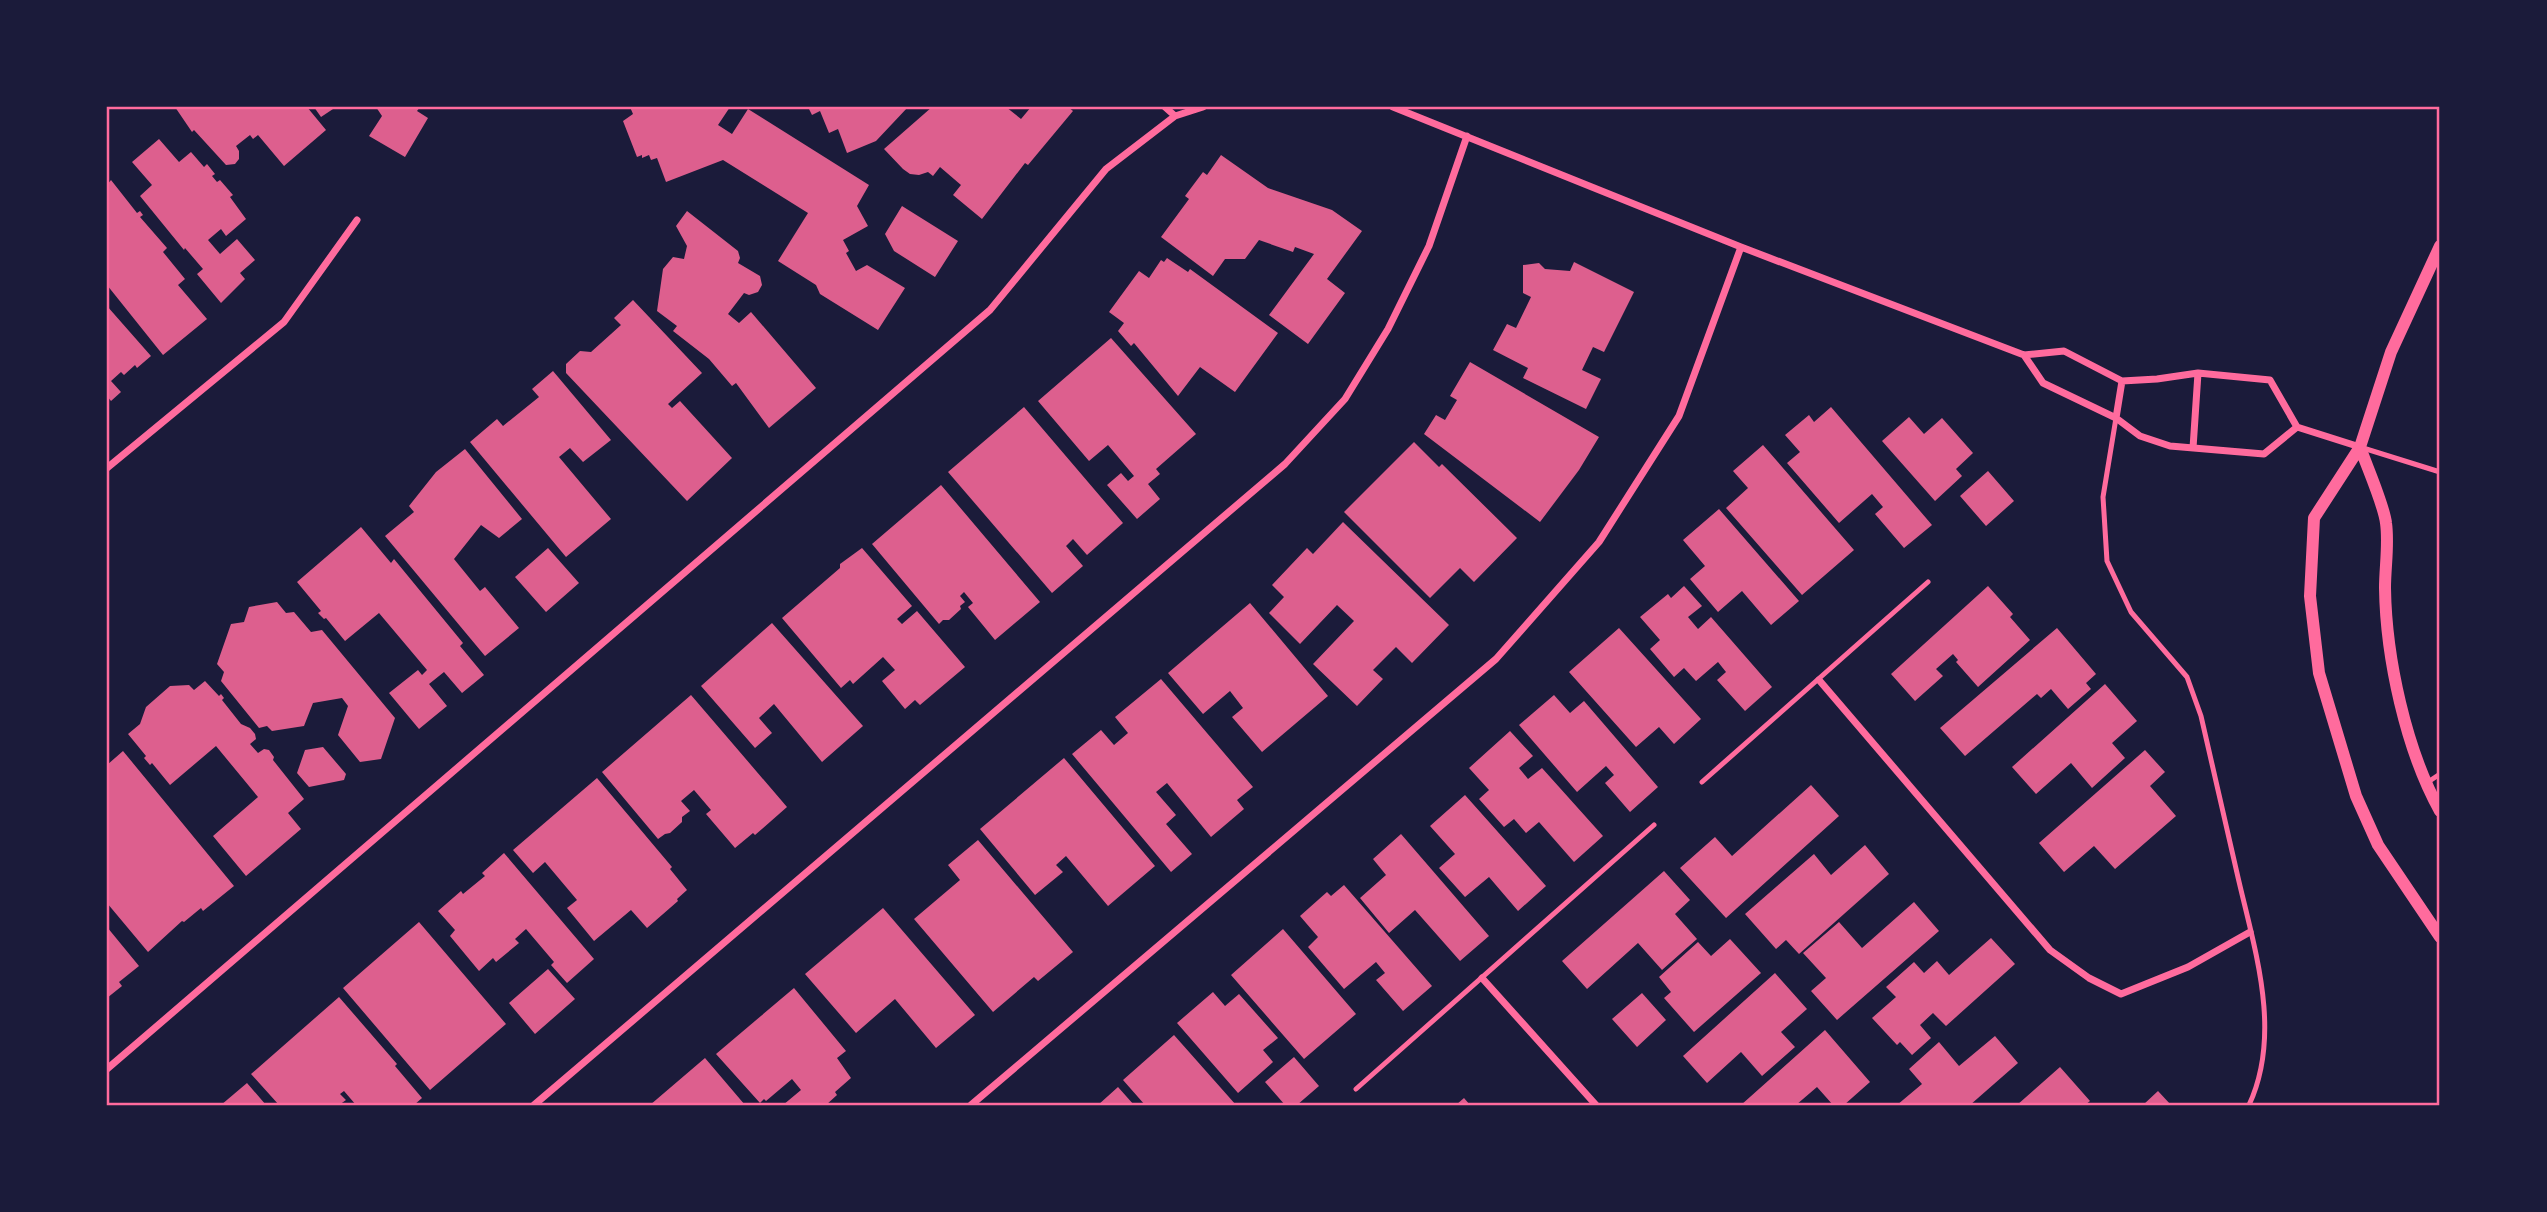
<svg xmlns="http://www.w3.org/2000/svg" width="2547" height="1212" font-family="Jost,sans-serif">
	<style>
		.building { fill: #dd5f8e }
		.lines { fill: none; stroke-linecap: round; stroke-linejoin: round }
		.service { stroke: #ff6b9d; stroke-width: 5 }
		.minor { stroke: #ff6b9d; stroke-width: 7 }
		.tertiary { stroke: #ff6b9d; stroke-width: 12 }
		.neatline { fill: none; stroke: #ff6b9d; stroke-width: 2.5 }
	</style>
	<rect width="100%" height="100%" fill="#1b1b3a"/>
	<!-- building -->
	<path class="building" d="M175 107H307L326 130 284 166 258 135 253 139 250 135 236 146 239 151V159L235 164 226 165 194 130 192 132Z
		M314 107H336L321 117Z
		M376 107H420L417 111 428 118 405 157 369 136 382 116Z
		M630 107H730L718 125 732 134 748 109 869 185 857 206 868 226 843 240 849 251 846 253 856 271 867 265 905 288 878 330 820 294 816 285 778 261 808 213 723 160 666 182 657 158 651 160 649 155 642 158V155L637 157 623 121 633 114Z
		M808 107H908L876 141 847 153 838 129 829 133 820 111 812 115Z
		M932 107H1006L1021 119 1031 107H1068L1073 111 1028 165 1025 163 982 219 953 195 961 185 940 167 933 176 928 172 919 175 910 174 903 169 884 149Z
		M159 139 179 162 191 152 204 167 207 164 215 174 212 176 217 182 220 180 233 195 230 197 246 219 226 236 221 229 208 240 220 254 237 239 255 260 240 273 245 279 221 303 197 274 203 269 185 248 184 250 140 196 152 185 132 162Z
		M1221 155 1268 188 1332 210 1362 231 1327 279 1345 293 1308 344 1269 315 1314 254 1295 247 1293 252 1259 240 1245 259H1225L1213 276 1161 237 1189 199 1185 196 1203 172 1207 175Z
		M111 180 137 213 140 211 143 215 140 217 167 248 163 252 185 279 178 285 207 319 163 355 107 285V185Z
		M902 206 958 241 935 277 894 251 885 234Z
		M687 211 738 251 740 258 738 263 760 276 762 285 758 292 749 295 744 293 728 314 739 323 751 312 816 388 769 428 736 383 732 386 709 359 673 331 677 326 657 311 663 269 673 257 684 259 687 246 676 226Z
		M1167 258 1188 272 1190 269 1278 333 1235 392 1200 367 1178 396 1134 343 1131 346 1118 331 1124 323 1109 312 1139 271 1149 278 1161 260 1164 262Z
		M1574 262 1634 292 1604 352 1593 347 1582 370 1601 379 1586 409 1523 378 1528 368 1493 350 1507 324 1516 328 1531 297 1523 293V265L1539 263 1545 269 1570 271Z
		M633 300 702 373 668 404 672 408 680 401 732 458 687 501 566 373V364L580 351 591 352 621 325 614 318Z
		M107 306 151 356 137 368 135 365 124 375 121 372 111 381 121 392 111 401 107 396Z
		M1111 338 1196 434 1156 469 1160 474 1148 484 1160 499 1137 519 1107 485 1121 473 1128 481 1134 476 1108 445 1089 461 1038 401Z
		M1470 362 1599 437 1579 470 1540 522 1424 434 1436 415 1445 420 1457 400 1450 396Z
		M553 371 611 440 583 462 570 448 559 457 611 519 566 557 470 442 497 419 503 426 539 397 532 389Z
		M1024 407 1123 523 1087 555 1073 539 1066 546 1083 566 1052 593 948 472Z
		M1831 407 1932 525 1904 548 1875 514 1883 507 1872 494 1839 523 1787 463 1800 452 1785 435 1809 415 1814 422Z
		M1909 417 1924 434 1942 418 1973 453 1956 469 1962 476 1935 501 1882 441Z
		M1414 442 1439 467 1442 464 1517 538 1474 582 1460 568 1430 598 1344 512Z
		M1763 445 1854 550 1802 595 1726 508 1748 488 1733 471Z
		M465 449 522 519 499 538 481 525 454 559 480 591 485 587 519 628 485 656 385 536 414 512 409 506 436 472Z
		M1988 471 2014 501 1986 526 1960 496Z
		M941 485 1040 602 995 640 968 607 973 603 964 592 960 596 965 602 960 606 961 609 949 620H943L939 624 872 544Z
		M1719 509 1799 601 1771 625 1742 591 1718 612 1690 579 1705 566 1683 540Z
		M1343 522 1449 625 1412 663 1396 647 1373 670 1383 679 1357 706 1313 664 1354 621 1337 605 1300 644 1269 613 1284 597 1272 585 1307 548 1313 554Z
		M361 527 391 563 394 559 463 643 460 646 484 675 462 693 444 672 429 684 447 706 419 729 389 693 418 670 422 675 427 670 379 613 345 641 326 618 324 619 318 613 321 611 297 582Z
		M548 548 579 583 546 612 515 577Z
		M862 548 912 606 897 619 902 624 917 611 965 667 920 705 915 700 905 709 882 681 895 670 883 657 853 684 850 680 841 688 782 618 840 568V564Z
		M1684 586 1702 606 1688 617 1698 629 1711 617 1772 687 1745 711 1717 680 1726 672 1718 662 1696 681 1684 668 1674 677 1650 649 1660 640 1640 617 1668 594 1671 598Z
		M1988 586 2013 614 2010 617 2030 640 1978 687 1956 662 1958 660 1953 654 1936 669 1943 676 1915 701 1891 674Z
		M277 602 286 613 294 612 311 632 322 630 395 718 381 759 360 762 338 735 348 706 342 698 313 703 304 726 272 731 267 726 259 728 221 681 224 672 217 664 231 624 244 622 249 607Z
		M1250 603 1328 696 1262 752 1232 717 1243 708 1230 691 1203 714 1168 673Z
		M772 623 863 726 822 762 774 704 759 718 772 733 755 748 701 686Z
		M1619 628 1701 719 1674 744 1659 727 1636 747 1569 672Z
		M2057 628 2096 674 2086 683 2091 689 2068 709 2051 689 2041 698 2037 694 1965 756 1940 728Z
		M1161 679 1253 787 1237 800 1244 809 1211 837 1167 783 1156 792 1176 815 1166 824 1192 854 1171 872 1072 754 1101 730 1114 745 1128 733 1115 717Z
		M205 681 219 696 221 694 224 698 222 700 241 724 250 728 255 734 256 739 250 744 258 753 264 749 269 750 274 757 273 760 304 799 288 813 301 829 246 876 213 836 258 797 216 746 170 785 152 763 150 765 144 758 146 756 128 734 140 724 146 707 170 686 189 685 194 690Z
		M2105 684 2137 721 2112 743 2125 758 2092 788 2071 763 2036 794 2012 767Z
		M691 695 787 807 755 835 753 833 735 848 706 814 711 810 694 790 681 801 690 811 682 817V822L670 833 665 834 658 839 602 772Z
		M1554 695 1570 713 1584 701 1658 787 1630 812 1605 783 1614 775 1606 766 1577 792 1519 725Z
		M1510 731 1533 756 1519 768 1528 779 1542 768 1603 836 1574 862 1539 822 1526 833 1514 819 1504 827 1479 799 1489 790 1469 768Z
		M323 747 346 774 344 780 309 787 297 773 305 750Z
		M2145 750 2165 772 2150 786 2176 816 2115 869 2094 846 2064 872 2039 843Z
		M123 751 234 886 203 911 201 908 184 922 182 921 148 952 107 903V765Z
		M1064 758 1155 866 1108 906 1066 856 1056 865 1063 872 1035 895 980 829Z
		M597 778 672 867 670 869 687 890 677 899 678 901 647 928 631 910 594 941 567 908 577 900 545 862 533 873 513 850Z
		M1811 785 1839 816 1726 918 1680 868 1715 837 1732 856Z
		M1465 795 1546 886 1518 911 1489 877 1465 897 1439 868 1455 854 1430 826Z
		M1401 834 1489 936 1460 961 1415 910 1389 933 1360 898 1386 875 1373 859Z
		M978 840 1073 952 1038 981 1034 977 993 1012 914 919 960 880 948 865Z
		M1865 845 1889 874 1799 954 1786 940 1776 949 1745 914 1814 854 1831 875Z
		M504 853 594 959 567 983 551 965 554 962 526 929 515 939 519 943 496 962 493 958 479 971 450 936 455 930 438 911 461 891 463 894 485 876 482 873Z
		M1664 871 1690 900 1675 914 1697 939 1662 970 1638 943 1587 989 1562 961Z
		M1344 885 1432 986 1403 1011 1376 980 1385 973 1376 962 1344 989 1308 947 1318 937 1300 916 1327 892 1331 896Z
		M1914 902 1939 931 1837 1020 1811 991 1826 978 1803 953 1839 922 1862 948Z
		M883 908 975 1015 936 1048 895 999 856 1033 805 974Z
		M419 922 506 1024 430 1090 343 988Z
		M107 927 139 966 119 982 122 986 107 998Z
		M1283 929 1356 1014 1304 1059 1231 975Z
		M1991 938 2015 964 1946 1026 1933 1013 1920 1025 1931 1038 1912 1055 1900 1042 1897 1045 1872 1018 1896 997 1886 987 1914 962 1924 973 1937 961 1949 975Z
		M1730 939 1761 973 1694 1032 1664 998 1671 992 1659 977 1698 942 1711 956Z
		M548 969 575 999 535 1034 509 1003Z
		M1775 973 1807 1009 1781 1032 1795 1047 1762 1076 1741 1052 1707 1083 1683 1056Z
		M794 988 846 1051 837 1058 851 1078 835 1092 837 1095 826 1105H783L801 1090 792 1079 766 1101 764 1099 760 1103 716 1054Z
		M1213 992 1225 1006 1239 994 1278 1038 1263 1050 1273 1062 1238 1093 1177 1023Z
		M1642 993 1666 1020 1637 1047 1612 1019Z
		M339 997 397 1064 395 1066 422 1098 414 1105H356L344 1091 340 1094 346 1100 339 1105H279L251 1074Z
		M1825 1030 1870 1082 1844 1105H1833L1817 1087 1796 1105H1741Z
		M1174 1035 1236 1105H1145L1123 1080Z
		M1995 1036 2018 1063 1970 1105H1897L1922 1084 1909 1069 1939 1042 1959 1066Z
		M1294 1057 1319 1086 1297 1105H1285L1265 1082Z
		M705 1058 745 1105H650Z
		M2060 1067 2090 1101 2085 1105H2017Z
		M247 1083 266 1105H221Z
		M1118 1087 1134 1105H1098Z
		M2158 1091 2171 1105H2143Z
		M1464 1098 1470 1105H1456Z"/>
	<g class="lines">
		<!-- service -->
		<path class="service" d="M2116 418 2103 497 2107 561 2131 612 2187 677 2201 716C2213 768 2225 821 2237 873 2254 948 2283 1032 2249 1105
			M2363 448 2440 472
			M1702 782 1928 582
			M2428 782 2440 774
			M1356 1089 1654 825"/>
		<!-- minor -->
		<path class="minor" d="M1165 107 1175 116
			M1393 107 1741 247 2024 355 2064 351 2122 381 2157 379 2198 373 2270 380 2297 427 2360 447
			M2024 355 2043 383 2116 418 2140 436 2170 446 2264 454 2297 427
			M2116 418 2122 381
			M2193 448 2198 373
			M107 468 284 322 357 220
			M1819 680 2050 950 2089 978 2121 994 2188 967 2250 932
			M1482 978 1596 1105
			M107 1069 990 310 1106 169 1175 116 1203 107
			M534 1105 1285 464 1345 399 1388 329 1429 246 1467 136
			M971 1105 1496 659 1599 542 1679 416 1741 247"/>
		<!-- tertiary -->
		<path class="tertiary" d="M2440 246 2391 352 2360 447 2314 518 2310 596 2319 673 2356 796 2378 845 2440 937
			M2360 447C2367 467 2384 505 2386 523 2389 544 2385 567 2385 588 2386 658 2406 750 2440 811"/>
	</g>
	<!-- border -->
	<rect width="2547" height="1212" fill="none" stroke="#1b1b3a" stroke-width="217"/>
	<rect x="108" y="108" width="2330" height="996" class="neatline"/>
</svg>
